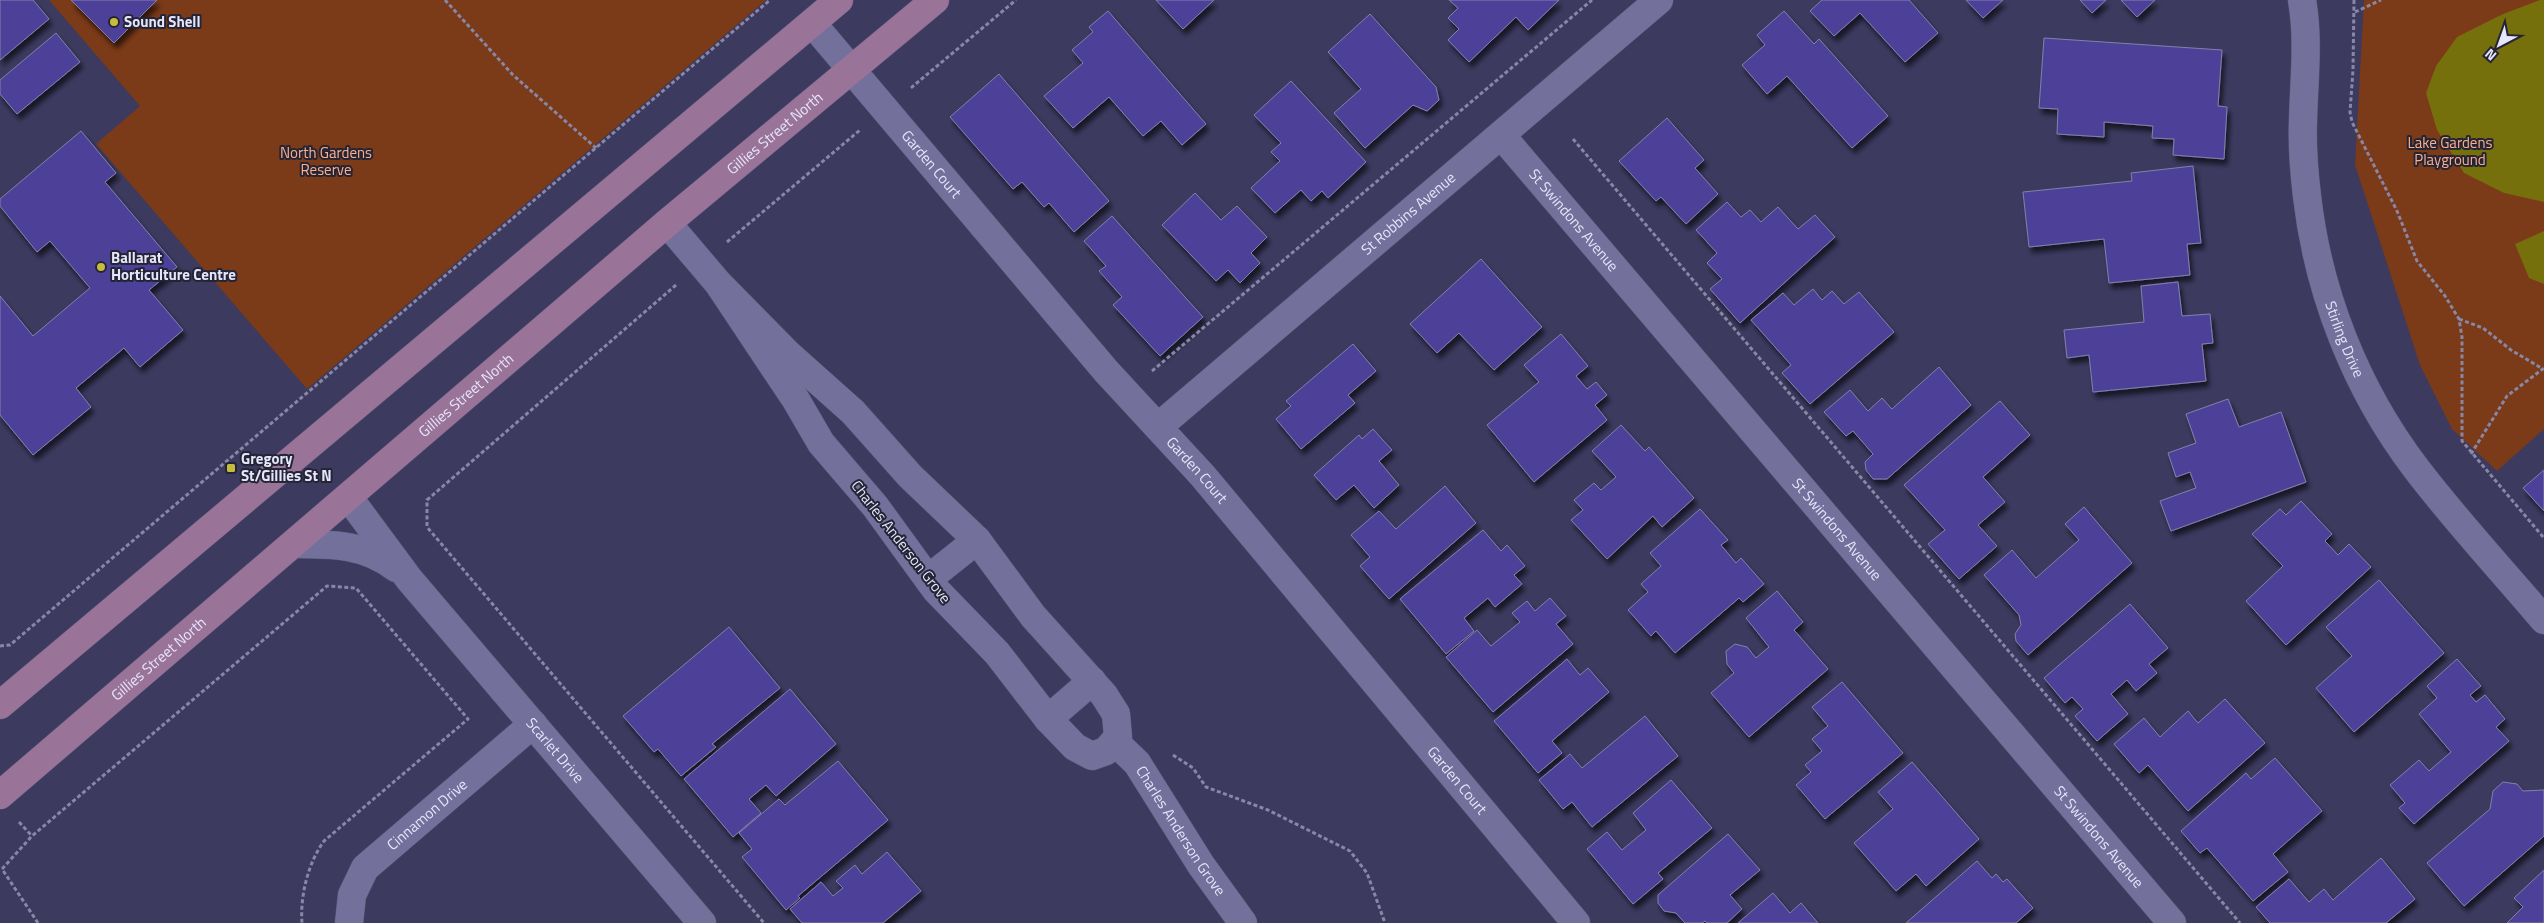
<svg xmlns="http://www.w3.org/2000/svg" width="2544" height="923" font-family="'Titillium Web',sans-serif">
	<style>
		.green { fill: #7b3a18 }
		.water { fill: #756f0c }
		.building { fill: #4e4198; stroke: #8281ab; filter: url(#shadow) }
		.lines { fill: none; stroke-linecap: round; stroke-linejoin: round }
		.minor-casing { stroke: #5a5777; stroke-width: 29 }
		.major-casing { stroke: #5a5777; stroke-width: 29 }
		.path { stroke: #8887a6; stroke-width: 3; stroke-dasharray: 4 2.5; stroke-linecap: butt }
		.minor { stroke: #73719b; stroke-width: 28 }
		.major { stroke: #9a7399; stroke-width: 28 }
		.poi-dot { fill: #c4bc3e; stroke: #242435; stroke-width: 2 }
		.labels { text-anchor: middle; stroke-width: 4; stroke-linejoin: round; paint-order: stroke }
		.poi-label { font-size: 15px; font-weight: bold; fill: #e5e5fc; stroke: #242435; text-anchor: start }
		.street-label { font-size: 15px; fill: #e5e5fc; stroke: #242435 }
		.park-label { font-size: 15px; fill: #faaf8c; stroke: #242435 }
	</style>
	<defs>
		<filter id="shadow"><feDropShadow dx="3" dy="5.5" stdDeviation="2.5" flood-color="#0009"/></filter>
	</defs>
	<rect width="100%" height="100%" fill="#3c3a5f"/>
	<!-- green -->
	<path class="green" d="M49 0H766L307 389 96 144 140 106Z
		M2364 0H2544V429L2497 471 2452 429 2420 365 2355 165Z"/>
	<!-- water -->
	<path class="water" d="M2540 0H2544V202L2504 193 2464 173 2437 130 2426 93 2436 66 2457 37 2503 14Z
		M2544 231V284L2529 278 2515 244Z"/>
	<!-- building -->
	<path class="building" d="M0 0H33L49 19 0 60Z
		M71 0H157L114 43Z
		M1156 0H1214L1183 29Z
		M1449 0H1559L1528 30 1516 17 1469 62 1448 40 1459 29 1448 18 1458 8Z
		M1822 0H1909L1938 33 1905 62 1860 13 1834 36 1810 11Z
		M1966 0H2003L1983 18Z
		M2080 0H2106L2092 13Z
		M2121 0H2155L2137 17Z
		M1108 11 1206 124 1182 145 1161 121 1143 136 1109 97 1073 128 1044 96 1083 63 1072 50 1093 32 1089 27Z
		M1784 11 1814 44 1819 39 1888 116 1852 148 1787 76 1767 94 1742 65 1765 45 1757 35Z
		M1370 14 1436 87 1439 100 1427 111 1413 105 1365 148 1334 113 1361 89 1328 52Z
		M56 33 80 62 17 114 0 94V80Z
		M2044 38 2222 50 2218 106 2227 107 2224 159 2173 155 2174 139 2152 138 2153 126 2104 122V137L2057 134 2058 109 2039 108Z
		M999 74 1109 201 1074 232 1049 203 1044 207 1022 182 1013 189 950 117Z
		M1291 81 1366 162 1328 198 1322 191 1311 201 1301 190 1275 213 1251 188 1280 161 1271 152 1281 143 1254 115Z
		M1667 118 1704 160 1695 168 1718 194 1686 224 1661 197 1656 201 1619 161Z
		M81 131 116 173 105 182 177 267 149 290 183 330 140 367 124 348 76 388 91 407 33 455 0 415V296L33 336 90 288 50 241 37 252 0 206V199Z
		M2193 166 2201 243 2187 244 2190 275 2109 283 2104 239 2029 247 2023 192 2132 181 2131 173Z
		M1195 193 1221 220 1237 206 1267 237 1251 253 1260 263 1240 283 1228 270 1216 281 1162 225Z
		M1727 202 1741 217 1750 210 1761 222 1778 207 1798 229 1815 215 1835 237 1740 323 1710 289 1722 279 1707 263 1717 253 1696 230Z
		M1112 216 1203 317 1160 356 1113 305 1122 297 1099 271 1106 266 1084 241Z
		M1481 259 1542 327 1494 370 1459 333 1437 353 1410 324Z
		M2178 282 2182 316 2210 314 2213 343 2202 344 2206 381 2093 392 2089 355 2067 358 2064 330 2144 322 2141 286Z
		M1813 289 1822 300 1832 291 1844 304 1859 292 1894 332 1810 404 1782 373 1791 365 1751 320 1783 293 1794 305Z
		M1561 334 1588 366 1576 376 1587 389 1596 382 1607 395 1595 405 1607 420 1534 482 1487 425 1539 382 1524 365Z
		M1353 344 1376 371 1348 395 1355 403 1301 449 1276 419 1291 406 1286 401Z
		M1939 367 1971 405 1887 479H1873L1866 470 1865 462 1873 454 1853 431 1846 436 1824 412 1850 390 1868 411 1882 398 1892 409Z
		M2228 399 2239 427 2281 412 2306 482 2171 531 2160 501 2196 488 2190 472 2176 477 2168 453 2196 443 2186 414Z
		M2000 401 2030 435 1983 477 2005 502 1978 525 1997 546 1959 579 1928 544 1945 530 1904 485Z
		M1621 425 1645 451 1649 447 1694 498 1662 527 1653 516 1607 559 1571 520 1583 510 1574 500 1594 483 1601 490 1616 477 1592 451Z
		M1373 429 1392 450 1379 461 1399 485 1374 508 1354 485 1336 500 1314 475 1359 435 1362 439Z
		M2544 470V511L2523 488Z
		M1445 486 1476 523 1389 599 1360 566 1370 557 1351 535 1379 511 1396 529Z
		M2301 501 2332 534 2325 541 2338 555 2349 544 2371 567 2286 645 2246 601 2283 566 2252 534 2280 509 2286 515Z
		M2084 507 2132 563 2028 655 2016 641 2015 634 2021 625 2019 615 1984 575 2012 550 2036 578 2079 540 2065 524Z
		M1700 509 1728 540 1721 545 1736 563 1741 558 1764 584 1743 602 1739 598 1675 653 1656 631 1651 636 1628 610 1648 592 1641 584 1661 566 1650 553Z
		M1483 530 1501 551 1507 545 1525 566 1514 575 1522 584 1495 607 1488 598 1464 618 1474 631 1446 654 1400 599Z
		M2379 580 2444 653 2354 732 2316 688 2352 656 2326 627Z
		M1777 591 1803 622 1794 630 1828 669 1749 737 1711 693 1734 673 1727 664 1726 651 1735 644 1747 647 1756 658 1769 647 1746 618Z
		M1550 598 1566 616 1556 624 1573 644 1493 712 1446 657 1477 630 1491 646 1520 622 1512 613 1527 601 1535 611Z
		M2130 604 2168 648 2149 664 2157 673 2136 691 2127 680 2111 694 2128 714 2097 741 2075 716 2083 709 2072 697 2065 703 2044 678Z
		M729 627 780 688 712 744 716 747 681 776 658 749 654 752 623 716Z
		M1567 659 1580 675 1588 668 1609 692 1552 741 1562 753 1538 773 1494 721Z
		M2457 659 2481 686 2470 695 2476 702 2485 695 2505 719 2496 727 2509 741 2414 824 2399 808 2405 803 2390 785 2419 760 2429 771 2451 752 2419 714 2437 698 2427 686Z
		M1842 682 1903 753 1825 819 1796 785 1811 772 1805 765 1822 751 1812 739 1828 726 1812 707Z
		M790 689 836 744 776 796 766 785 749 799 761 813 733 837 684 779Z
		M2225 699 2265 743 2188 811 2148 765 2139 773 2114 744 2144 718 2160 737 2188 711 2198 723Z
		M1645 716 1678 756 1592 827 1572 802 1563 809 1539 780 1570 754 1582 768Z
		M2275 758 2322 811 2273 854 2288 872 2253 901 2207 848 2200 853 2181 831 2246 773 2251 779Z
		M838 761 888 820 798 896 800 898 786 910 742 857 752 849 739 833 779 799 785 805Z
		M1912 762 1979 839 1926 886 1916 874 1896 891 1854 843 1893 809 1878 792Z
		M1671 780 1712 828 1658 873 1663 879 1633 904 1587 849 1607 832 1622 850 1646 830 1633 813Z
		M2503 782 2517 784 2523 791 2544 790V836L2464 906 2427 863 2490 809 2493 791Z
		M1728 834 1760 870 1730 895 1742 909 1727 923H1707L1705 921 1702 923H1685L1676 913 1664 911 1658 903V895Z
		M887 852 921 891 883 923H802L790 909 821 882 833 896 843 888 836 881 855 865 862 874Z
		M2381 858 2415 899 2386 923H2270L2256 907 2289 879 2309 902 2324 889 2333 900Z
		M1977 861 1992 878 1996 874 2003 882 2007 879 2033 908 2016 923H1906Z
		M2544 870V923H2507L2523 907 2514 898Z
		M1773 893 1790 913 1801 903 1818 923H1738Z"/>
	<g class="lines">
		<!-- minor casing -->
		<g class="minor-casing">
			<g id="minor">
				<path id="s1" d="M2302 0C2309 40 2304 80 2303 121 2302 146 2304 171 2307 196 2318 293 2356 389 2415 467 2455 520 2501 569 2544 620"/>
				<path id="s2" d="M812 23 1106 371 1203 476 1576 923"/>
				<path id="s3" d="M1501 135 2172 923"/>
				<path d="M667 223 718 283 788 354 853 412 910 476 977 540 1033 616 1104 695 1116 714 1118 737 1106 751 1092 756 1075 747 1048 719 997 653 936 590 875 506 821 443 796 400 718 283"/>
				<path id="s4" d="M1158 427 1659 0"/>
				<path id="s5" d="M349 498 409 579 702 923"/>
				<path d="M294 544C332 544 365 544 396 568"/>
				<path d="M928 579 977 540"/>
				<path d="M1048 719 1092 681"/>
				<path id="s6" d="M1115 742 1137 763 1201 865 1243 923"/>
				<path id="s7" d="M349 923 352 895 365 868 533 724"/>
			</g>
		</g>
		<!-- major casing -->
		<g class="major-casing">
			<g id="major">
				<path d="M0 705 839 0"/>
				<path id="s8" d="M0 795 667 223 935 0"/>
			</g>
		</g>
		<!-- path -->
		<path class="path" d="M445 0 513 75 596 148
			M2354 0 2353 70 2350 112 2352 122 2397 211 2417 261 2445 296 2459 319 2462 337V441L2544 538
			M2355 12 2381 0
			M913 88 912 87 1016 0
			M1573 139 2240 923
			M727 242 860 130
			M676 285 427 500V527L764 923
			M2459 319 2483 328 2511 350 2543 369
			M1152 371 1592 0
			M2471 454 2507 396 2544 368
			M0 646 10 645 770 0
			M1173 755 1193 768 1206 787 1268 810 1350 851 1367 873 1385 923
			M19 822 32 836
			M38 923 2 869 32 836 327 586 356 588 468 719 324 841C308 863 300 896 302 923"/>
		<!-- minor -->
		<use href="#minor" class="minor"/>
		<!-- major -->
		<use href="#major" class="major"/>
	</g>
	<!-- markers -->
	<g class="poi-dot">
		<circle cx="114" cy="22" r="5"/>
		<circle cx="101" cy="267" r="5"/>
		<rect x="226" y="463" width="10" height="10" rx="2.5"/>
	</g>
	<g class="labels">
		<!-- poi labels -->
		<g class="poi-label">
			<text x="124" y="27">Sound Shell</text>
			<text x="111" y="263">Ballarat<tspan x="111" dy="17">Horticulture Centre</tspan></text>
			<text x="241" y="464">Gregory<tspan x="241" dy="17">St/Gillies St N</tspan></text>
		</g>
		<!-- street labels -->
		<g class="street-label">
			<text dy="5" stroke="none"><textPath href="#s8" startOffset="1019">Gillies Street North</textPath></text>
			<text dy="5" stroke="none"><textPath href="#s2" startOffset="185">Garden Court</textPath></text>
			<text dy="5" stroke="none"><textPath href="#s4" startOffset="329">St Robbins Avenue</textPath></text>
			<text dy="5" stroke="none"><textPath href="#s3" startOffset="112">St Swindons Avenue</textPath></text>
			<text dy="5" stroke="none"><textPath href="#s1" startOffset="345">Stirling Drive</textPath></text>
			<text dy="5" stroke="none"><textPath href="#s8" startOffset="614">Gillies Street North</textPath></text>
			<text dy="5" stroke="none"><textPath href="#s2" startOffset="590">Garden Court</textPath></text>
			<text dy="5" stroke="none"><textPath href="#s3" startOffset="518">St Swindons Avenue</textPath></text>
			<text transform="translate(901 542) rotate(52)" y="5">Charles Anderson Grove</text>
			<text dy="5" stroke="none"><textPath href="#s8" startOffset="209">Gillies Street North</textPath></text>
			<text dy="5" stroke="none"><textPath href="#s5" startOffset="326">Scarlet Drive</textPath></text>
			<text dy="5" stroke="none"><textPath href="#s2" startOffset="995">Garden Court</textPath></text>
			<text dy="5" stroke="none"><textPath href="#s7" startOffset="140">Cinnamon Drive</textPath></text>
			<text dy="5" stroke="none"><textPath href="#s6" startOffset="111">Charles Anderson Grove</textPath></text>
			<text dy="5" stroke="none"><textPath href="#s3" startOffset="922">St Swindons Avenue</textPath></text>
		</g>
		<!-- park labels -->
		<g class="park-label">
			<text x="2450" y="148">Lake Gardens<tspan x="2450" dy="17">Playground</tspan></text>
			<text x="326" y="158">North Gardens<tspan x="326" dy="17">Reserve</tspan></text>
		</g>
	</g>
	<!-- north arrow -->
	<g transform="translate(2499 45) rotate(221)" stroke="#242435" stroke-width="4" paint-order="stroke">
	<path d="M0-4L9 19L0 12L-9 19Z" fill="#e5e5fc"/>
	<text y="-8" font-size="14" font-weight="bold" text-anchor="middle" fill="#e5e5fc">N</text>
	</g>
</svg>
